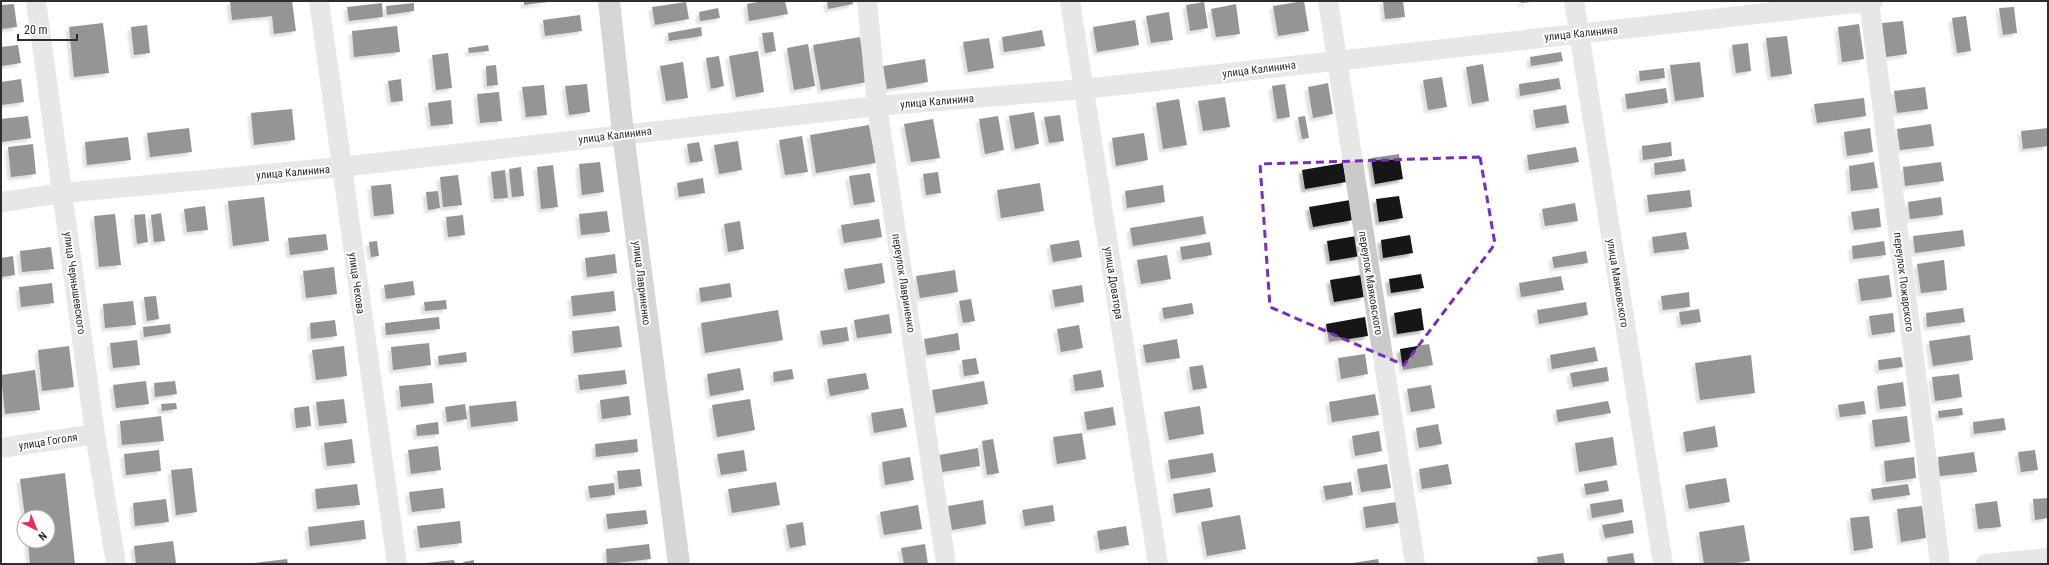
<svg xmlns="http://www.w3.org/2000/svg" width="2049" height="565" font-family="'Roboto Condensed',sans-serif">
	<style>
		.building { fill: #141414; filter: url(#shadow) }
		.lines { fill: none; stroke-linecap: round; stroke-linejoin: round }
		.minor { stroke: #cacaca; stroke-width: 20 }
		.major { stroke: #a5a5a5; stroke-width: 22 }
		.marked { fill: none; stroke: #7b2cbf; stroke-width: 3; stroke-dasharray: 8 5; stroke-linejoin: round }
		.labels { text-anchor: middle; stroke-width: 4; stroke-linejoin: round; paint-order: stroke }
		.street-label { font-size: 11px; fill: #2d2d2d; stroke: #fff }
	</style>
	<defs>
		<filter id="shadow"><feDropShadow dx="-3.5" dy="3.5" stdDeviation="1" flood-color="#0004"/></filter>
	</defs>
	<rect width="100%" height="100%" fill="#fff"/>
	<!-- building -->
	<path class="building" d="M230 1H292L296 31 274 34 272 16 232 20Z
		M524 1H548V2L524 5Z
		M763 1H785L788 14 749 21 747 4Z
		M827 1H853V4L828 9Z
		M1304 1 1309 31 1278 36 1273 6Z
		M1383 1H1403L1405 17 1385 19Z
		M1520 1H1531V2L1521 3Z
		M686 2 689 19 655 25 652 7Z
		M1204 2 1208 28 1190 31 1186 5Z
		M382 3 383 17 349 21 347 7Z
		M414 3V11L387 15 386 6Z
		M14 4 17 27 1 29V5Z
		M1236 4 1240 34 1216 37 1211 9Z
		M2014 7 2017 33 2003 35 1999 8Z
		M718 8 720 18 700 21 699 12Z
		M1169 12 1173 40 1151 43 1146 16Z
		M580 15 582 31 545 36 543 20Z
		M1966 16 1971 51 1957 53 1952 18Z
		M1135 20 1139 45 1097 52 1093 27Z
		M1903 21 1907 54 1886 57 1882 23Z
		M103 23 109 73 74 77 69 27Z
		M1859 24 1864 59 1842 62 1838 27Z
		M147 25 150 53 134 55 131 27Z
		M397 26 400 52 354 57 352 31Z
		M701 27 702 36 669 41 668 33Z
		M1042 30 1045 46 1004 52 1002 37Z
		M773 32 776 51 765 53 762 33Z
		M1787 36 1792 74 1771 77 1766 38Z
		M860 37 867 82 821 90 813 45Z
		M989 38 994 68 968 72 963 42Z
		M1748 43 1751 71 1736 73 1732 45Z
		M808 44 815 86 794 90 787 48Z
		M18 45 21 63 1 66V47Z
		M488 45 489 51 469 53 468 48Z
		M758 51 764 92 736 97 729 56Z
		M1561 52 1563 61 1531 66 1530 57Z
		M448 53 452 88 436 90 432 55Z
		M719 56 724 86 711 89 706 58Z
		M925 59 928 82 887 89 883 66Z
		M683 62 688 98 666 101 660 66Z
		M1700 62 1704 97 1675 101 1670 65Z
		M1483 64 1489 101 1472 104 1466 67Z
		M496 65 498 85 487 86 486 66Z
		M1664 68 1665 78 1640 81 1639 71Z
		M1442 77 1447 107 1428 110 1423 80Z
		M1559 78 1561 89 1520 96 1519 84Z
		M21 79 24 102 1 105V82Z
		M401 79 403 101 391 102 388 81Z
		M1328 83 1333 114 1313 118 1308 87Z
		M587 84 590 112 569 115 565 86Z
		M1285 84 1290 117 1277 119 1272 86Z
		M544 85 547 115 526 117 522 87Z
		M1925 87 1928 109 1897 113 1894 91Z
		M1666 88 1668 103 1627 109 1625 94Z
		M499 92 502 121 480 123 477 94Z
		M1225 97 1230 127 1203 131 1198 101Z
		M1864 98 1866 116 1817 123 1814 104Z
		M1179 99 1187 145 1163 149 1156 103Z
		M451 100 453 124 431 126 428 103Z
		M1566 105 1569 123 1536 128 1533 110Z
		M292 109 295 140 254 145 251 113Z
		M1034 112 1039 144 1015 149 1009 116Z
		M1060 115 1064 141 1049 143 1044 117Z
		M28 116 31 138 1 142V119Z
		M998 116 1004 150 985 154 979 119Z
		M1305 116 1309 138 1302 139 1298 117Z
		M933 119 940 158 911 162 904 124Z
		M1931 124 1934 146 1900 150 1897 129Z
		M869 125 876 163 816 173 810 135Z
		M189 128 192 152 150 157 147 133Z
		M1870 128 1873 152 1847 156 1844 132Z
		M2048 128V146L2023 149 2021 131Z
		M1144 133 1148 160 1116 166 1112 138Z
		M802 136 808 172 785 175 779 140Z
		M128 137 131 160 87 165 85 142Z
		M738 141 742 170 719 174 714 145Z
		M699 142 703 161 690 163 687 144Z
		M1671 142 1672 156 1643 160 1642 146Z
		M33 144 36 174 11 177 8 147Z
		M1576 147 1579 162 1529 170 1527 155Z
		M1399 154 1403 179 1375 184 1371 158Z
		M1684 159 1686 171 1655 175 1654 163Z
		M600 162 604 192 582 195 579 164Z
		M1874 162 1878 188 1851 191 1849 166Z
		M1941 162 1944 181 1905 186 1903 167Z
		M1343 163 1346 182 1305 189 1302 170Z
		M553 165 558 207 541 209 537 167Z
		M521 167 524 196 512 197 509 169Z
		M505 170 508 198 494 199 491 172Z
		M938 172 941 193 926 195 923 174Z
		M870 173 875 202 854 205 849 176Z
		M458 175 462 205 443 207 440 177Z
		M703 178 705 193 679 197 677 183Z
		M1040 183 1044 211 1001 218 997 190Z
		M391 184 394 214 374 216 371 186Z
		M1163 185 1165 202 1127 208 1125 191Z
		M1690 190 1692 207 1649 212 1647 195Z
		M438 191 440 208 428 210 426 192Z
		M1399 196 1403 218 1379 222 1376 199Z
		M264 197 269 241 233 246 228 201Z
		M1941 197 1943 215 1910 219 1908 202Z
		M1350 200 1353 220 1313 227 1309 207Z
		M1575 203 1578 221 1545 226 1542 209Z
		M205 206 208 230 187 232 184 209Z
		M1879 208 1881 227 1854 230 1851 212Z
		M607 211 610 232 581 235 579 214Z
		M161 213 165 241 154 242 151 215Z
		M115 214 121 265 99 267 94 216Z
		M145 214 148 242 137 244 134 215Z
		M463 215 465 235 448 237 446 217Z
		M1203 216 1206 234 1133 246 1130 228Z
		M879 219 882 237 844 243 841 225Z
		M740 221 744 249 728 252 724 224Z
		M1963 230 1965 246 1915 253 1913 236Z
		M1686 232 1689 249 1654 253 1652 237Z
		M326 234 328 250 290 255 288 238Z
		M1410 235 1413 253 1383 258 1381 240Z
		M1356 236 1360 256 1330 261 1327 241Z
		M1079 240 1082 257 1053 262 1050 245Z
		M377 241 379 256 371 257 369 242Z
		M1884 241 1886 255 1853 259 1852 246Z
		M1210 242 1212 255 1182 260 1180 247Z
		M51 247 54 269 22 272 20 251Z
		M1586 251 1588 263 1554 268 1552 257Z
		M615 254 617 273 587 277 585 258Z
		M1167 255 1171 279 1141 284 1137 260Z
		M13 256 15 275 1 277V258Z
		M1944 260 1947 290 1921 293 1917 264Z
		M882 263 885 283 848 290 844 269Z
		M334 267 337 294 306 298 303 271Z
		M955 270 958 292 920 298 916 276Z
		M1421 274 1424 288 1391 293 1389 279Z
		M1361 275 1364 297 1334 302 1330 280Z
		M1889 275 1892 297 1861 301 1858 279Z
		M1561 276 1564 290 1521 297 1519 283Z
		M413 281 415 295 386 299 384 285Z
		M52 283 54 303 21 307 19 287Z
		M730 283 732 297 701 302 699 288Z
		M1082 285 1084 302 1055 307 1052 290Z
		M614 291 616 311 573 316 571 296Z
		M1689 292 1690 307 1663 310 1661 296Z
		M156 296 159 319 147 321 144 297Z
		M971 299 975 321 963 323 959 301Z
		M446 300 447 309 425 311 424 302Z
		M133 301 136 325 105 328 103 304Z
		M1586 302 1588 315 1539 324 1537 310Z
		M1192 303 1194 314 1164 319 1162 308Z
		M1421 308 1424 330 1397 334 1394 313Z
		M1963 308 1965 322 1927 327 1926 313Z
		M1699 309 1701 322 1681 325 1679 312Z
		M778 310 783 340 705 353 701 323Z
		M1893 313 1895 332 1872 335 1869 316Z
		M889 314 892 333 857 338 854 320Z
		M439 317 440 329 386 335 385 323Z
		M1365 317 1368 336 1329 342 1326 324Z
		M335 320 337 336 311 339 310 323Z
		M170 324 171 333 144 337 143 327Z
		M1079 325 1083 348 1061 352 1057 329Z
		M619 326 622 347 574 353 572 331Z
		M847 327 849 341 823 345 820 331Z
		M958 333 960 350 927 355 924 339Z
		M1970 335 1973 360 1933 366 1929 341Z
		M1177 339 1180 358 1146 363 1143 345Z
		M137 340 140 365 113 368 110 343Z
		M429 343 431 365 393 370 391 347Z
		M1429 344 1433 365 1403 370 1400 349Z
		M69 346 74 387 42 391 38 350Z
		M344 346 347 376 316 380 312 350Z
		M1595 347 1598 361 1552 369 1550 355Z
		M466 352 467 362 439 365 438 356Z
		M1365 354 1368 374 1341 379 1338 358Z
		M1751 355 1755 393 1700 400 1695 363Z
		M1901 357 1903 367 1879 370 1878 360Z
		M976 358 979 374 964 376 962 360Z
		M1203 365 1207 388 1193 390 1189 367Z
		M1607 367 1609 381 1573 387 1570 373Z
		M740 368 744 390 710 396 707 374Z
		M792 369 794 379 774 382 773 372Z
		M35 370 40 410 5 414 1 375Z
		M625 370 627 384 580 390 578 375Z
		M1101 370 1104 387 1075 391 1073 375Z
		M866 373 869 389 830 396 827 379Z
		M1959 374 1962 397 1935 401 1932 377Z
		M146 381 149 404 116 408 113 385Z
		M175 381 177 394 155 397 154 383Z
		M984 381 988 404 936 413 932 390Z
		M1903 382 1906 406 1880 409 1877 386Z
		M432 383 434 403 401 407 399 386Z
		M1431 385 1435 408 1411 412 1407 389Z
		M1375 394 1379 415 1332 422 1329 402Z
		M629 396 631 415 602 419 600 400Z
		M344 399 347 423 319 426 316 402Z
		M750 399 755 430 717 437 712 405Z
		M516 401 518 421 471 427 469 406Z
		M1608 401 1611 413 1558 422 1556 410Z
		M1864 401 1866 414 1840 417 1838 405Z
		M176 403 177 409 162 411 161 404Z
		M465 404 467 419 447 422 445 407Z
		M309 406 311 426 296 428 294 408Z
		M1200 406 1204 434 1169 440 1164 412Z
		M1113 407 1116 425 1087 430 1084 412Z
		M903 408 907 427 874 433 871 413Z
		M1962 408 1963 415 1939 418 1938 411Z
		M161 416 164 441 122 445 120 421Z
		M1907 416 1910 442 1875 447 1872 420Z
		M2004 418 2006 430 1974 434 1973 422Z
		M438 422 439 434 417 436 416 425Z
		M1438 424 1442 444 1419 448 1416 428Z
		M1715 426 1718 447 1686 452 1683 432Z
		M1379 431 1382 451 1355 456 1352 436Z
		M1082 433 1086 459 1057 464 1053 437Z
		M1613 437 1617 465 1579 472 1575 443Z
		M352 439 355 463 327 466 324 443Z
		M637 439 638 452 596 457 595 444Z
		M993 439 999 473 987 475 982 441Z
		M438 446 441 470 411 474 408 450Z
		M978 448 980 466 942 472 939 455Z
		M159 450 161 471 126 475 124 454Z
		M744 450 747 471 721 475 717 454Z
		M2035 450 2038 470 2021 472 2018 452Z
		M1974 452 1977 472 1940 476 1938 457Z
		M1213 453 1216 472 1171 479 1168 460Z
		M910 457 914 480 885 485 882 462Z
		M1914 457 1916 478 1886 482 1884 461Z
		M1387 464 1391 488 1361 492 1357 469Z
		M1448 464 1452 484 1422 489 1419 469Z
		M192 468 197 512 176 515 171 470Z
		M640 469 642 486 619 489 617 471Z
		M65 473 75 564H30L28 541H48V517H25L20 479Z
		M1726 478 1730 502 1689 509 1685 485Z
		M1607 480 1609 491 1586 495 1584 484Z
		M776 482 780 505 732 513 728 489Z
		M1351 482 1353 495 1326 500 1323 486Z
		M614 483 615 495 590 498 588 486Z
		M357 484 360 505 317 509 315 489Z
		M1908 484 1910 495 1873 500 1871 489Z
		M443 488 445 508 412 512 409 492Z
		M1210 488 1213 507 1176 513 1173 494Z
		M2048 498V518L2035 520 2033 499Z
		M166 499 169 522 135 526 133 503Z
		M1622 499 1624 512 1592 518 1590 504Z
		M983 500 986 524 952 530 948 506Z
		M1997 501 2001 527 1978 529 1975 504Z
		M1396 502 1399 523 1366 528 1363 507Z
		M918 505 922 529 884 535 880 512Z
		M1053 505 1055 521 1025 526 1022 510Z
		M1922 506 1926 538 1901 542 1897 509Z
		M646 510 648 524 608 529 606 514Z
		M1240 515 1246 549 1207 556 1201 522Z
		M1869 516 1873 548 1854 551 1850 518Z
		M364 520 366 539 310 546 308 527Z
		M1632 520 1634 533 1605 538 1602 525Z
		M460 521 462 543 420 548 417 526Z
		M803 522 806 545 790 548 786 525Z
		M1744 525 1750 561 1729 564H1704L1699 532Z
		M1126 526 1129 545 1100 550 1097 531Z
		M173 541 176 563 136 564 134 546Z
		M649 544 651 559 607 564 606 549Z
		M925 544 928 564H904L901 548Z
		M1563 553 1565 564H1538L1537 557Z
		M1633 553 1635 564H1608L1607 557Z
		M287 559 288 564H254V563Z
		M1378 559 1379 564H1353V563Z
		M454 560 455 564H426V563Z
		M474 560V564H464L463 562Z"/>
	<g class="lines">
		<!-- minor -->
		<path class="minor" d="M36 1 95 434 116 564
			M319 1 397 564
			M867 1 877 106 946 564
			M1070 1 1158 564
			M1328 1 1415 564
			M1574 1 1663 564
			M1869 1 1940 564
			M1 202 63 193 341 167 877 106 1084 89 1873 1
			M1 448 95 434
			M1986 564 2048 558"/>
		<!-- major -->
		<path class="major" d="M609 1 623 133 679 564"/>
	</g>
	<!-- marked area -->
	<path d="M0 0H2049V565H0ZM1480 157 1495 244 1404 365 1270 307 1260 164Z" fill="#fff" fill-opacity=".55" fill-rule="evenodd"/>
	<path class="marked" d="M1480 157 1495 244 1404 365 1270 307 1260 164Z"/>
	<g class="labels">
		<!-- street labels -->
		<g class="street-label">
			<text transform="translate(1581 33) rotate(-6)" y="4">улица Калинина</text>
			<text transform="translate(1259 69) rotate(-7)" y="4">улица Калинина</text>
			<text transform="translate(937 101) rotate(-5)" y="4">улица Калинина</text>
			<text transform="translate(615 135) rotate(-7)" y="4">улица Калинина</text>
			<text transform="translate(293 172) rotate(-5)" y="4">улица Калинина</text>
			<text transform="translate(1904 282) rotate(83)" y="4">переулок Пожарского</text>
			<text transform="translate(75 283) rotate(82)" y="4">улица Чернышевского</text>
			<text transform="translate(357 283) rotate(82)" y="4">улица Чехова</text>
			<text transform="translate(642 283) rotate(83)" y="4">улица Лавриненко</text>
			<text transform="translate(904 283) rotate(81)" y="4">переулок Лавриненко</text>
			<text transform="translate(1114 283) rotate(81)" y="4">улица Доватора</text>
			<text transform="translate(1371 283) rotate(81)" y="4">переулок Маяковского</text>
			<text transform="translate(1618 283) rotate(81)" y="4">улица Маяковского</text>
			<text transform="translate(48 441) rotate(-9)" y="4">улица Гоголя</text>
		</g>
	</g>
	<!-- border -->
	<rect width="2049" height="565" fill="none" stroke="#2d2d2d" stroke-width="4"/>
	<!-- north arrow -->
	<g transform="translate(36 529) rotate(137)"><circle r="19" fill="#ffffff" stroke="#ababab"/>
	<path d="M0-3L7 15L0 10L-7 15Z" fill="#e33054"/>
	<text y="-6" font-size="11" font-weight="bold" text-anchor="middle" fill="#2d2d2d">N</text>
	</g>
	<!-- scale -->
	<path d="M18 34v6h59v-6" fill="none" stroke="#2d2d2d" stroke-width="2"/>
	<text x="24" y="34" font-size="12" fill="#2d2d2d" stroke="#ffffff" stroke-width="3" paint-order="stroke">20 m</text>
</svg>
